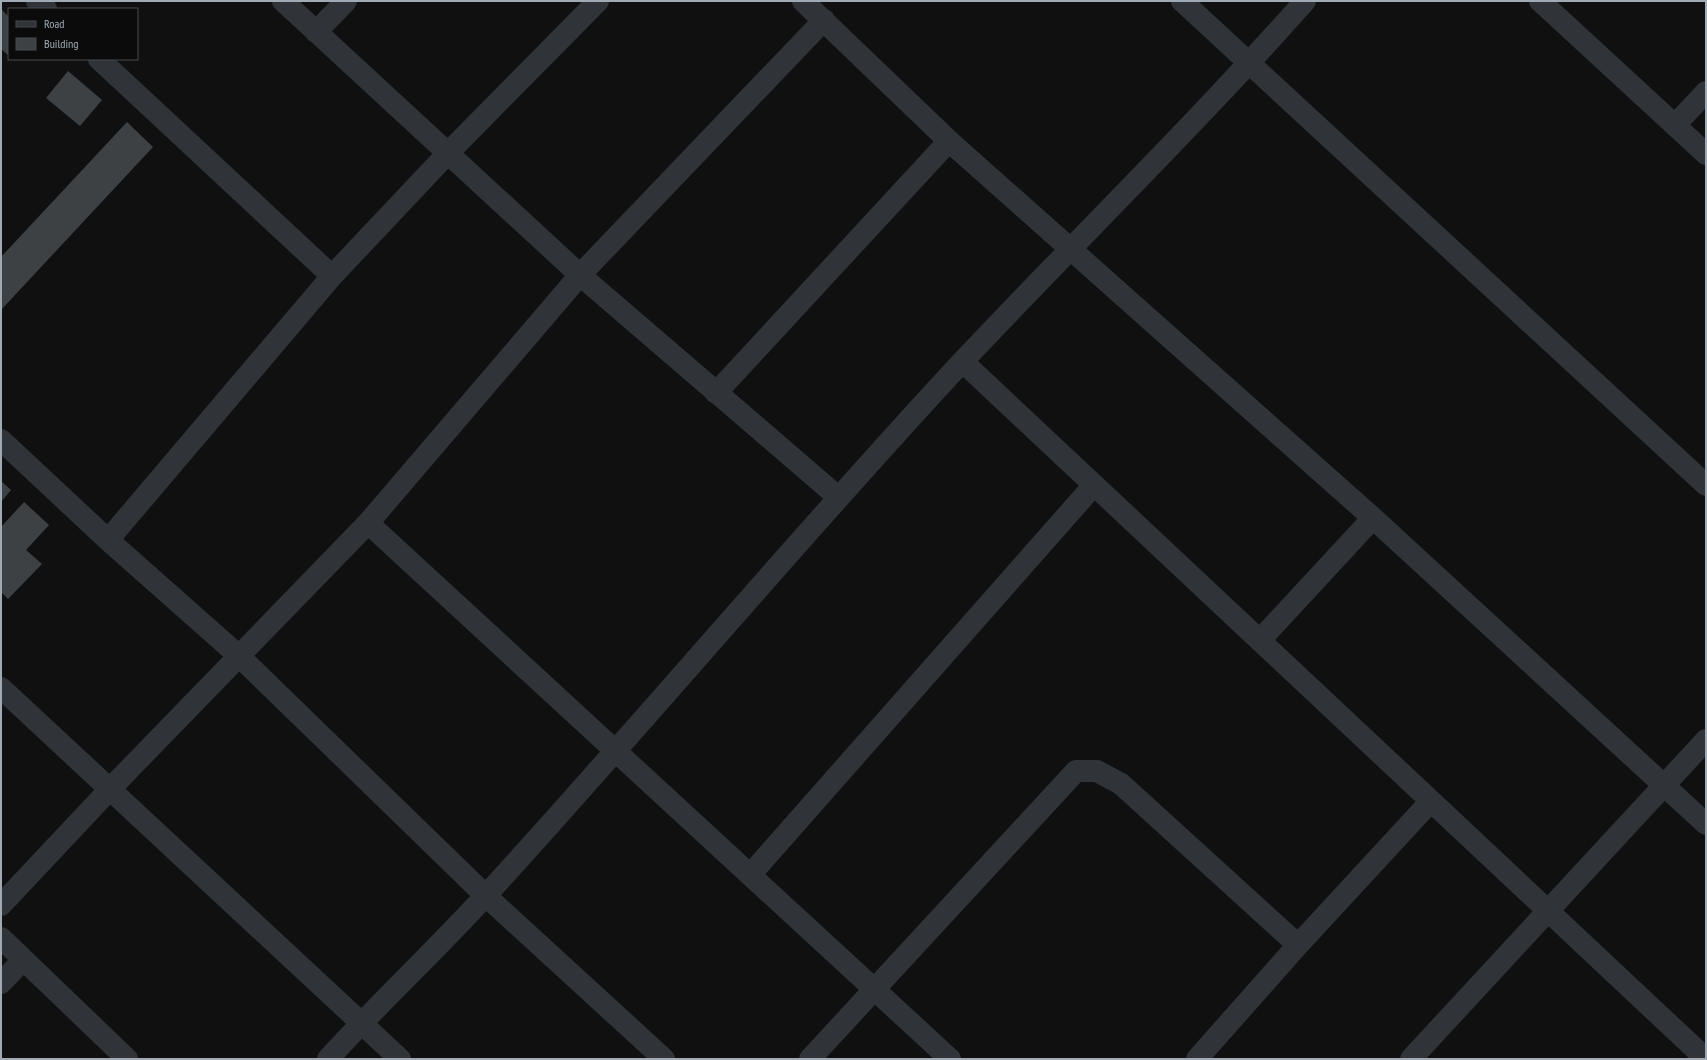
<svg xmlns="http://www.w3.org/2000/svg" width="1707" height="1060" font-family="'PT Sans Narrow',sans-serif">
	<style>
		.building { fill: #3e4144 }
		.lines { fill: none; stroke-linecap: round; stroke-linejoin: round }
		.minor { stroke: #303337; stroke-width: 22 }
	</style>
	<rect width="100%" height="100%" fill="#101011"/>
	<!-- building -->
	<path class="building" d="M1 9 9 17V56L1 49Z
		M68 71 102 100 80 126 46 98Z
		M127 122 153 147 1 310V257Z
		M1 481 11 490 1 502Z
		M24 502 49 525 26 550 42 564 8 599 1 592V527Z"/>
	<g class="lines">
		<!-- minor -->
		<path class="minor" d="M37 1 46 9
			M283 1 580 275 838 497
			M803 1 949 141 1373 518 1706 824
			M1182 1 1706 485
			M1540 1 1706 154
			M316 32 346 1
			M99 59 332 276
			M1675 125 1706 92
			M963 362 1706 1059
			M716 393 949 141
			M1 440 108 540 239 656 486 896 664 1059
			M368 523 950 1059
			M108 540 332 276 448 153 598 1
			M1260 640 1373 518
			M1 688 400 1059
			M750 875 1094 485
			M1 905 110 789 368 523 580 275 824 20
			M1 938 127 1059
			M1 983 23 960
			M328 1059C380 1002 437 949 489 892 648 718 800 536 961 363 1075 242 1194 126 1305 1
			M810 1059 1076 771H1097L1121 784 1298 945
			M1197 1059 1298 945 1431 801
			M1411 1059 1706 740"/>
	</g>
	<!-- border -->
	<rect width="1707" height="1060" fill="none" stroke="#9faab4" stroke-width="4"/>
	<!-- legend -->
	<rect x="8" y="8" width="130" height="52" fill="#0b0b0c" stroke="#464b4f"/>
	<rect x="16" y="21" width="20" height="6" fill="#303337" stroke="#464b4f"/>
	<text x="44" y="28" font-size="12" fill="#9faab4">Road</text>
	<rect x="16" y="38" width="20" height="12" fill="#3e4144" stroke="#464b4f"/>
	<text x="44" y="48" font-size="12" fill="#9faab4">Building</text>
</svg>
